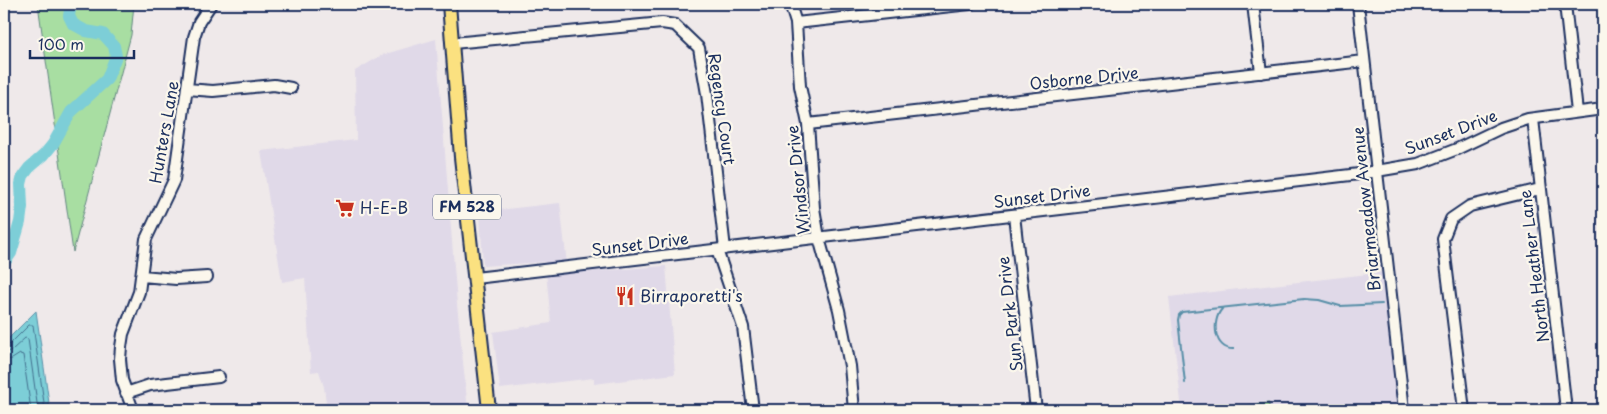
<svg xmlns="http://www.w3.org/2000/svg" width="1607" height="414" font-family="'Playpen Sans',sans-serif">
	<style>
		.built { fill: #e0d9e8 }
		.green { fill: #a8dea2; stroke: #628680 }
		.water { fill: #7dced7; stroke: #568ea7 }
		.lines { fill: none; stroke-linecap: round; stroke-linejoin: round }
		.shore { stroke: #426f8e; stroke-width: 1 }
		.stream { stroke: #568ea7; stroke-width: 2 }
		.river { stroke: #7dced7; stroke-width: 12 }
		.minor-casing { stroke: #1b2f5e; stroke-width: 14 }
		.major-casing { stroke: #1b2f5e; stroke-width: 16 }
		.minor { stroke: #fbf7ec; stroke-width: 10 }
		.major { stroke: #fbe180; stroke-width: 12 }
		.labels { text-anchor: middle; stroke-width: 4.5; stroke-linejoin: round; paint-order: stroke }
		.shield { fill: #fbf7ec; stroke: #5e6b89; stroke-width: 1 }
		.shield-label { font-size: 15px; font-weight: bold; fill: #1b2f5e }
		.street-label { font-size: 16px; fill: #1b2f5e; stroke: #fbf7ec }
		.poi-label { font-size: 16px; fill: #1b2f5e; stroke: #fbf7ec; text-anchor: start }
	</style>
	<rect width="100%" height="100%" fill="#efe9ea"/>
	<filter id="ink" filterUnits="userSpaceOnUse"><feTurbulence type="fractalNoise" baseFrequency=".02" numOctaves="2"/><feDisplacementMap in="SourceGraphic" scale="10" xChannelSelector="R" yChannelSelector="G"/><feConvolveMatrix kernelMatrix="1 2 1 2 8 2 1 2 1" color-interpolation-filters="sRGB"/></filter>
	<g filter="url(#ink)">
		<!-- built -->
		<path class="built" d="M436 39 457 304 468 410H327L324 387 319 371 311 372 305 278 282 282 261 151 356 140 355 71 382 55Z
			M560 203 568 273 666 266 675 374 594 384V378L500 389 493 332 551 323 545 262 483 266 480 212Z
			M1386 272 1401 410H1182L1169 297Z"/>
		<!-- green -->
		<path class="green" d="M38 4H134L131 35 73 252Z
			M1269 403V410H1250L1249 405Z"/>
		<!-- water -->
		<path class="water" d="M36 311 50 410H4V343Z"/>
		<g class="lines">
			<!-- shore -->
			<path class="shore" d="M4 346 9 345 29 325H33L45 410
				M4 353 12 350 25 338 28 339 38 410
				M4 360 12 359 20 354 23 355 31 410"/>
			<!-- stream -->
			<path class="stream" d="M1222 309C1211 321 1214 350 1234 349
				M1185 383 1178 320 1179 315 1182 312 1304 299 1319 300 1340 306 1382 304"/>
			<!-- river -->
			<path class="river" d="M4 263 11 253 20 222 22 207 21 184 23 176 29 168 44 155 53 144 71 112 107 79 116 56 114 46 103 34 86 31 73 24 69 16 71 4"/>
			<!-- minor casing -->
			<g class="minor-casing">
				<path id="minor" d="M790 4 796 23 800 86 808 124 814 208 819 238 839 310 850 366 854 410
					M1253 4 1261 73
					M1358 4 1404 410
					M1565 4 1577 112
					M796 23 970 4
					M453 43 662 23 675 25 699 48 707 94 725 249
					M187 89 213 91 274 85 291 88
					M1533 119 1566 410
					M808 124 1364 61
					M1014 215 1036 410
					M717 250 743 327 753 410
					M142 276 176 279 207 277
					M475 278 1359 174 1418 164 1457 149 1501 128 1528 119 1603 109
					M126 393 150 385 219 377
					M133 410 122 380 120 359 121 347 123 334 139 292 146 239 174 180 194 37 199 22 211 4
					M1464 410 1443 239 1451 219 1470 206 1540 189"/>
			</g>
			<!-- major casing -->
			<g class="major-casing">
				<path id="major" d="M449 4 461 157 489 410"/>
			</g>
			<!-- minor -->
			<use href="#minor" class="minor"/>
			<!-- major -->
			<use href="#major" class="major"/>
		</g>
	</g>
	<!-- icons -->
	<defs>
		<g id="supermarket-bare" transform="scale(1.5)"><path d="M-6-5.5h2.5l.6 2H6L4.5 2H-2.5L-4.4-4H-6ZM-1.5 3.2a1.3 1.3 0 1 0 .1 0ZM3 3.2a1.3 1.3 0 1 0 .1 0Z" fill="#c8321e" stroke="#fbf7ec" stroke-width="2.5" paint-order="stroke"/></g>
		<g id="restaurant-bare" transform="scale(1.5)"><path d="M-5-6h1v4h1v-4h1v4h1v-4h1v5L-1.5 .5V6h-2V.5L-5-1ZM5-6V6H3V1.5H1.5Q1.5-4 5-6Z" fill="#c8321e" stroke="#fbf7ec" stroke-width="2.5" paint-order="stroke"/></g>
	</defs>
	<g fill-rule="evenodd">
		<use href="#supermarket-bare" x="345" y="208"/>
		<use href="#restaurant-bare" x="625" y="296"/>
	</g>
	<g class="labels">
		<!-- shield labels -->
		<rect class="shield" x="433" y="194.5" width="68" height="25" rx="4"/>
		<g class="shield-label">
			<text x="467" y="212">FM 528</text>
		</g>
		<!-- street labels -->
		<g class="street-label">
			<text transform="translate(1084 78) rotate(-6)" y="6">Osborne Drive</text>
			<text transform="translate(722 109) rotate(82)" y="6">Regency Court</text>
			<text transform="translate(164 132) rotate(-80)" y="6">Hunters Lane</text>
			<text transform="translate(1451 132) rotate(-21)" y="6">Sunset Drive</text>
			<text transform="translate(798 180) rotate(-96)" y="6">Windsor Drive</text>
			<text transform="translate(1042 196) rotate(-7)" y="6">Sunset Drive</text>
			<text transform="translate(1366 209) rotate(-96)" y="6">Briarmeadow Avenue</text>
			<text transform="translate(640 244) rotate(-7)" y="6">Sunset Drive</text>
			<text transform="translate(1534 266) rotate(-97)" y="6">North Heather Lane</text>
			<text transform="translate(1010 314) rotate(-97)" y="6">Sun Park Drive</text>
		</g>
		<!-- poi labels -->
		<g class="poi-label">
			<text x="360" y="214">H-E-B</text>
			<text x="640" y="302">Birraporetti's</text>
		</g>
	</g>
	<!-- margin -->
	<rect width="1607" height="414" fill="none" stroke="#fbf7ec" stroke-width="20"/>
	<rect x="10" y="10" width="1587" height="394" fill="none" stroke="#1b2f5e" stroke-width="2" filter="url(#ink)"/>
	<!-- scale -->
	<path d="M30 50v8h104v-8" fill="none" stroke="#1b2f5e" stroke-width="2.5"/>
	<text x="38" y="50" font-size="15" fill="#1b2f5e" stroke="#fbf7ec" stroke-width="4" paint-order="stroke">100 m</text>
</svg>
